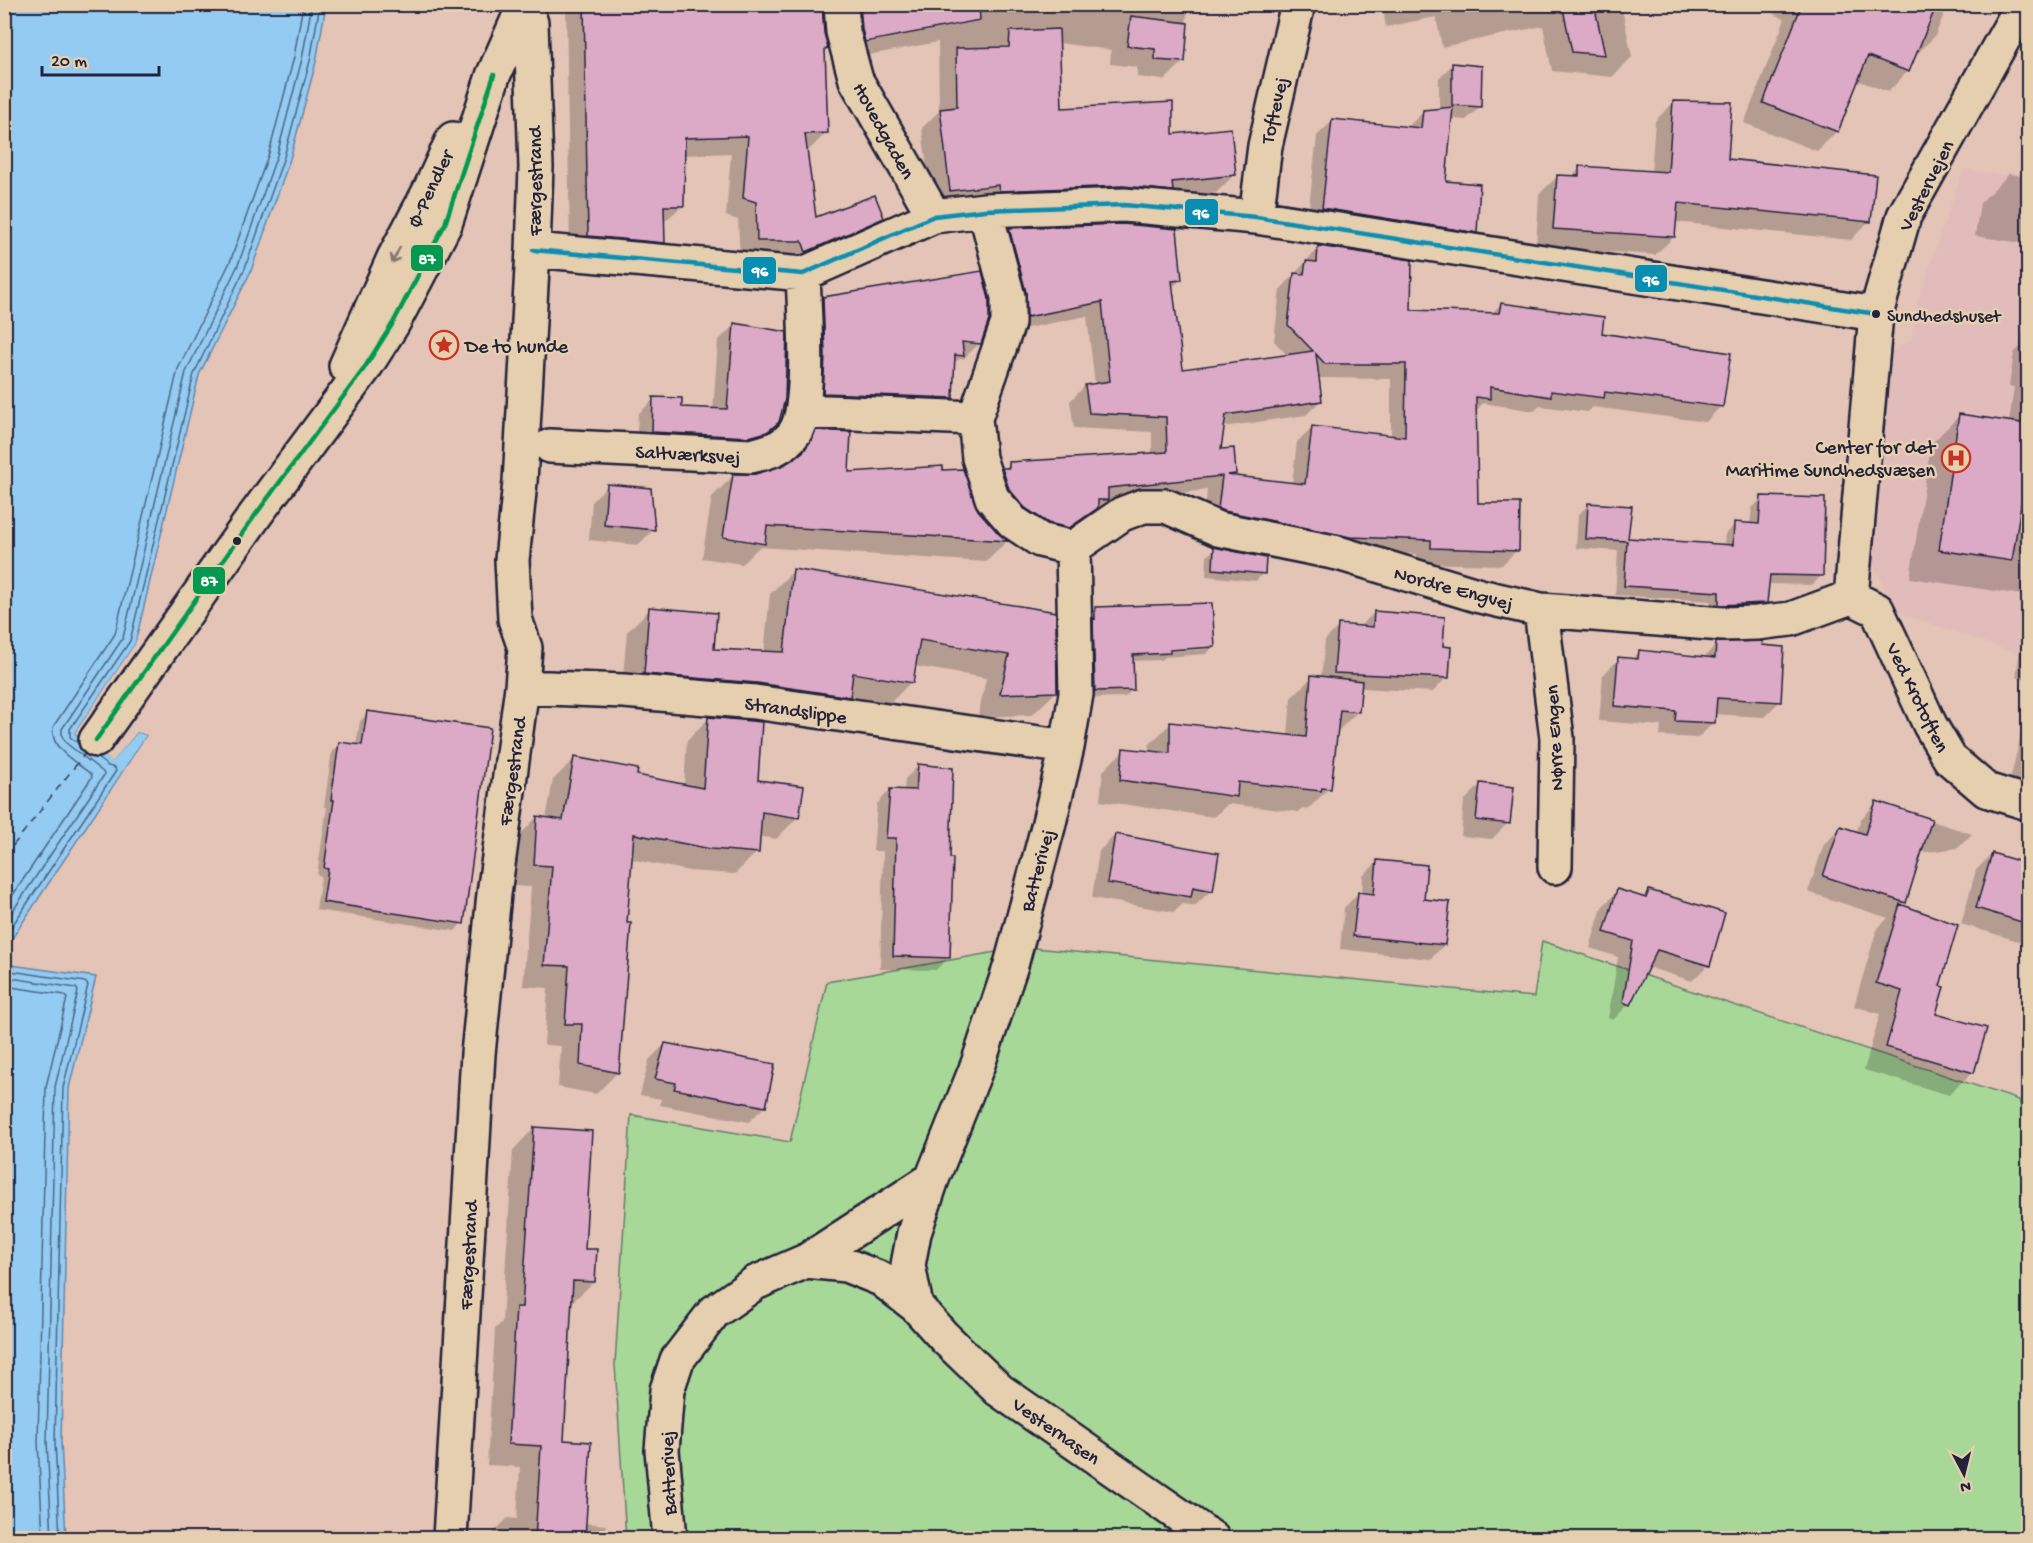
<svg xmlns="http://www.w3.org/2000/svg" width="2033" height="1543" font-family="'Gochi Hand',sans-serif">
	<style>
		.built { fill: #e1bcbb }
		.green { fill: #a8d898; stroke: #657d6a; stroke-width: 1.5 }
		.water { fill: #93cbf2; stroke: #6687a9; stroke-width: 1.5 }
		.pier { fill: #e3c4b6 }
		.shadow { fill: #0003; fill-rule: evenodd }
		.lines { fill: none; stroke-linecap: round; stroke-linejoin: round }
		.shore { stroke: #4f6684; stroke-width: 1.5 }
		.ferry { stroke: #333b56; stroke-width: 1.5; stroke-dasharray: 8 6; stroke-linecap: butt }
		.building { fill: #dca9c7; stroke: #22223b; stroke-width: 1.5; fill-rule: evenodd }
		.minor-casing { stroke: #22223b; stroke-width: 38 }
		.minor { stroke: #e6cfaf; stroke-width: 33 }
		.bus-1-casing { stroke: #e6cfaf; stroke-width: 9 }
		.bus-2-casing { stroke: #e6cfaf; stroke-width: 9 }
		.bus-1 { stroke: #03994f; stroke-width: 4.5 }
		.bus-2 { stroke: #078eb1; stroke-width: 4.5 }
		.oneway { stroke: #847875 }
		.bus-dot { fill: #22223b; stroke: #e6cfaf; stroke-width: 2 }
		.labels { text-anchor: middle; stroke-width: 5; stroke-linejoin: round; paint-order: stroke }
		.bus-label { font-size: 18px; fill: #22223b; stroke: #e6cfaf; text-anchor: start }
		.street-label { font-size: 20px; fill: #22223b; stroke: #e6cfaf }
		.poi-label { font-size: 20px; fill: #22223b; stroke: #e6cfaf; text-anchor: start }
		.line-badge { stroke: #e6cfaf; stroke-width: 2 }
		.badge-label { font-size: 16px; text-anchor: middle; font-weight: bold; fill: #fff }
	</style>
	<rect width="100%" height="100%" fill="#e3c4b6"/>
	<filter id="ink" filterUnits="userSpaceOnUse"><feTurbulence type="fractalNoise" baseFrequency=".0167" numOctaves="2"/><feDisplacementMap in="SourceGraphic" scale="12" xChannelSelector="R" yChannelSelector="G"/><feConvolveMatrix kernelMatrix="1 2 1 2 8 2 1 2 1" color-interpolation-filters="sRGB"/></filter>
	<g filter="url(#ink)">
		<!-- built -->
		<path class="built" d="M1963 169 2007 176 2008 172 2028 175V657L1892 610 1888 594 1873 564 1892 352 1912 339 1917 304Z"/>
		<!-- green -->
		<path class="green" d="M1542 941 2019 1100 2028 1129V1538H626L615 1364 631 1115 790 1142 827 982 1024 947 1534 997Z"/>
		<!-- water -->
		<path class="water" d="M5 5H326L316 62 290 159 251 271 199 375 135 644 75 733 112 761 137 732 147 735 5 949Z
			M4 964 96 977 69 1088 61 1442 66 1538H5Z"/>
		<!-- pier -->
		<path class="pier" d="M142 622 144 624 138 646 79 732 112 757 136 729 148 732 150 736 43 896 147 735 137 732 112 762 75 733 135 644Z"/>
		<!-- shadow -->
		<path class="shadow" d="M566 4H821L823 34 826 48 824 51 827 132 808 151H806L815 219 882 217 863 236 788 269 740 258 738 220 726 216 731 153 684 155 683 205 663 223V242L645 260 570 254Z
			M843 4H1188L1183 62 1165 80 1137 77V67L1110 64 1111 50 1058 43 1061 110 1171 135 1234 175 1216 193 1163 198 932 208 922 128 939 111 938 42 847 59Z
			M1382 4H1621L1632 57 1612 77 1552 71 1543 26 1442 47 1436 17 1386 27Z
			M1777 4H1948L1935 36 1915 56 1908 71 1888 92 1857 80 1837 131 1817 151 1744 123 1785 19 1773 14Z
			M1452 65 1480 107 1466 120 1451 119 1445 182 1476 232 1460 248 1307 224 1317 136 1333 120 1407 128 1424 111 1439 110V78Z
			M1674 102 1726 161 1869 221 1851 240 1675 222 1674 237 1655 255 1536 247 1539 194 1558 176 1571 177 1580 168 1651 173 1655 121Z
			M2009 174 2028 177V244L1975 236 1980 203Z
			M1010 229 1181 279 1171 289 1182 371 1288 356 1274 341 1280 290 1319 247 1409 312 1491 314 1501 304 1600 334 1721 406 1706 422 1593 407 1588 412 1540 406 1534 411 1483 403 1475 412 1477 504 1517 550 1502 565 1416 563 1417 554 1334 552 1204 524 1207 490 1105 501 1092 514 1053 542 988 485 1009 464 1152 455V432L1074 428 1070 401 1085 386 1095 385 1087 316 1012 331 995 244ZM1318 378 1391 379V437L1312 427 1297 442 1292 484 1231 477 1234 474 1220 451 1223 427 1306 415 1321 400Z
			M2028 295V679L2016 677 2028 596 1910 578 1931 444 1960 415 2009 423 2014 387 2009 386 2014 353 2020 347Z
			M823 299 980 343 963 359H959L953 364 952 398 936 414 808 409 807 315Z
			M734 325 777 422 750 447 636 448 638 414 654 399 681 408 713 410 718 341Z
			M817 432 848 474 976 511 998 535 1006 542 986 562 759 547 742 564 702 558 712 497 734 475 755 476 789 463 795 453Z
			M608 485 654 529 638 545 589 540 592 501Z
			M1762 498 1822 575 1812 585 1767 584 1765 602 1755 612 1709 614 1710 601 1615 595 1618 551 1576 548 1578 515 1588 505 1626 539 1724 546 1725 534 1735 524 1750 525 1752 508Z
			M1215 549 1263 573 1256 581 1206 576 1207 556Z
			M793 571 1054 613 1056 692 1032 715 978 717 986 678 914 666 911 682 888 705 621 697 627 632 650 609 713 651 764 653 770 594Z
			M1095 608 1214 646 1206 654 1165 657 1161 660 1132 661 1133 689 1125 697 1088 698V616ZM1208 646V649L1163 652V649Z
			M1375 612 1441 647 1447 677 1433 692 1360 688 1358 711 1336 733 1329 788 1308 809H1302L1299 812 1228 804 1214 817 1100 801 1103 771 1124 750 1149 753V745L1170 724 1288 736 1291 698 1312 677 1321 678 1325 640 1339 626H1360Z
			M1717 644 1780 701 1764 717 1714 714V722L1698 738 1660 736 1661 726 1599 721 1603 675 1619 659 1631 660 1640 651 1703 658Z
			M2028 704V784L2010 781Z
			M368 713 462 923 455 931 316 910 321 876 317 875 327 807H324L332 751 340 744 356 746 360 721Z
			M709 718 756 781 798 817 776 839 758 836 757 852 735 874 689 871 630 859 618 1072 596 1094 558 1087 561 1046 544 1045 548 988 523 986 531 887 513 886 516 839 537 817 546 819 553 780 575 758 635 776 684 786 687 740Z
			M918 766 948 859 949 957 936 970 880 969 883 851H873L877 804 890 790 904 791 905 779Z
			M1480 785 1508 823 1492 839 1461 836 1464 801Z
			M1876 803 1972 834 1958 848 1920 853 1904 902 1900 906 1938 986 1934 1015 1972 1072 1949 1095 1864 1070 1880 1014 1854 1006 1877 929 1888 918 1808 892 1824 844 1840 828 1856 833 1861 819Z
			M1115 835 1211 890 1195 906 1183 904 1174 912 1092 898 1099 851Z
			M1992 854 2026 864 2028 862V944L1961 924 1976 870Z
			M1377 862 1422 900 1444 945 1430 959 1340 949 1344 908 1358 893 1362 894 1363 876Z
			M1618 891 1642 899 1649 891 1708 965 1692 981 1647 967 1629 1004 1613 1020 1608 1018 1618 957 1590 948 1602 907Z
			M665 1044 765 1106 749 1122 660 1105 661 1099 640 1095 649 1060Z
			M534 1128 583 1250 594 1282 571 1303 562 1441 584 1523 606 1525 605 1538H488L508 1518 517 1519 520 1467 487 1465 495 1329 502 1322 513 1150Z"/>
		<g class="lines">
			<!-- shore -->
			<path class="shore" d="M79 744 70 737V729L130 641 194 374 245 268 284 157 310 61 320 4
				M4 908 92 777 91 774C75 761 50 750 53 727L115 634 178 369 230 262 269 153 294 57 303 4
				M4 924 104 775 103 772 66 743 62 736V729L123 638 186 372 238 265 277 155 302 59 312 4
				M4 938 116 771 115 768 108 766 97 758
				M4 970 85 982 88 985 63 1088 55 1442 60 1538
				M4 977 76 988 78 991 55 1087 47 1442 52 1538
				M4 986 65 995 67 998 46 1087 38 1442 43 1538"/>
			<!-- ferry -->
			<path class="ferry" d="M4 857 87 751"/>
		</g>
		<!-- building -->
		<path class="building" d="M584 4H822L824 33 828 48 825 49 828 133 805 134 816 217 875 195 884 218 806 252 802 241H757L756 202 743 198 748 136 685 138 684 206H664L665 243 588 236Z
			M860 4H979L980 20 865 42 862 29Z
			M1562 4H1594L1605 55 1572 52Z
			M1802 4H1937L1909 72 1868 56 1838 132 1763 103Z
			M1131 16 1188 23 1185 62 1155 60V49L1127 46Z
			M1059 29 1062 108 1173 102V134L1231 128 1236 175 1172 182 1173 191 1123 186 999 191 998 185 950 191 940 109 957 107 956 48 1009 47 1010 31Z
			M1452 63 1482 66 1481 107 1452 105Z
			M1673 101 1732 102 1728 159 1876 175 1871 222 1678 203 1675 237 1553 229 1557 175 1579 176V166L1668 172Z
			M1453 107 1446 181 1480 184 1477 233 1322 208 1332 119 1421 128 1423 110Z
			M1123 224 1177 229 1182 280 1172 281 1183 369 1313 351 1288 325 1294 273 1304 274 1306 261 1317 262 1318 246 1412 260 1411 310 1499 313 1501 303 1604 317 1602 333 1731 353 1723 407 1605 392 1604 398 1551 391V397L1490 387V399L1476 397 1478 503H1520L1519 551 1431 548V540L1350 537 1224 511 1218 509 1222 476 1108 488V500H1098V508L1069 528 1048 523 1025 508 1009 489 1002 468H1009V462L1167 452 1166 417 1089 413 1085 385 1110 381 1102 302 1027 317 1026 292 1009 228ZM1316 354 1325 364H1406L1405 437 1312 426 1305 484 1227 475 1236 474 1234 448 1221 449 1226 415 1322 401Z
			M982 271 989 299V320L981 344 962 342 964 356 955 355 953 398 823 393 825 356 823 297Z
			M734 323 787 332 785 399 779 422 767 432 749 437 652 432 653 397 682 398V407L727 409Z
			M1959 414 2028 424V492H2023L2012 561 1939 550Z
			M816 430 851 432 849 472 943 466V470L963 469 978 510 999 534 1008 541 767 526 765 544 723 537 733 474H755L784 465 804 451Z
			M607 484 651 488 655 530 604 525Z
			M1761 496 1825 498 1823 576 1770 575 1767 603 1719 605V592L1624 586 1627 541 1586 539 1588 503 1632 506 1628 538 1733 545 1734 522 1759 524Z
			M1214 547 1266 558 1265 574 1213 569Z
			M793 569 1056 612 1057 692 1000 694 1009 655 920 640 913 683 853 673 850 697 757 683 644 674 649 607 717 613 714 649 784 652Z
			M1212 603 1215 647 1170 650V653L1133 655 1134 690 1095 691 1093 618 1095 619V607Z
			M1374 611 1445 617 1443 646 1451 647 1449 678 1334 673 1338 624 1373 627Z
			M1763 641 1762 645 1784 647 1781 702 1717 698 1715 723 1675 721 1676 711 1614 706 1618 657 1638 659 1639 650 1715 658 1716 642Z
			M1311 675 1362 681 1359 712 1340 710 1331 789 1322 788 1321 791 1238 782 1237 797 1120 780 1123 748 1170 753V722L1306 737Z
			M367 711 490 728 464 924 323 902 328 869 324 868 334 800H331L339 742 362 745Z
			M708 717 762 722 758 780 804 786 799 818 762 812 759 853 711 849 634 834 627 923H631L619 1073 580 1065 582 1024H565L569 966 544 965 552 866 534 865 537 816 563 820 574 757 638 769 637 775 703 788Z
			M918 764 953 768 950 858H953L950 958 893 956 896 838H886L890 789 916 790Z
			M1480 783 1514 787 1510 824 1476 820Z
			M1876 801 1932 819 1906 903 1823 876 1840 826 1865 834Z
			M1115 834 1219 853 1213 891 1193 887 1191 897 1107 883Z
			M1992 853 2028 864V924L1976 908Z
			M1377 860 1427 865 1424 899 1450 902 1445 945 1353 936 1358 892 1374 894Z
			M1617 889 1646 898 1649 890 1725 913 1710 966 1657 950 1630 1005 1623 1002 1633 941 1604 932Z
			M1900 904 1958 925 1940 986 1944 987 1936 1014 1987 1028 1974 1073 1886 1047 1902 991 1876 983Z
			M665 1043 775 1064 766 1107 674 1089 676 1083 655 1079Z
			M534 1127 592 1131 585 1249H597L595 1282 573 1281 564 1440 591 1442 585 1539H535L541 1446 508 1444 516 1307H522Z"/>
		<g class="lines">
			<!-- minor casing -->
			<g class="minor-casing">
				<path id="minor" d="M841 4 843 32 856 80 934 216
					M985 210 1008 297V323L975 418 979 458 992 498 1013 522 1040 540 1073 548
					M1256 217 1265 146 1298 4
					M533 250 803 274 934 216 985 210 1124 205 1256 217 1876 314
					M346 366 394 258 429 192 453 139
					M803 411 975 418
					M550 446 751 456C768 452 784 448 795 432 812 406 804 308 803 274
					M1073 548 1122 514 1143 506H1166L1218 529 1338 553 1480 596 1541 610 1723 624 1757 623 1791 619 1851 597
					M1851 597 1876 314 1904 216 2023 4
					M1851 597 1877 610 1930 725 1950 759 1986 790 2028 803
					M1541 610 1557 738 1555 867
					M522 687 624 691 755 702 1067 747
					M96 740 256 514 363 370 393 323 445 224 493 76 525 4
					M806 1261 932 1179
					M916 1306 908 1265 914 1233 932 1179 978 1064 1011 965 1048 827 1067 747 1076 694 1073 548
					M450 1538 478 1054 494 894 522 687 525 648 515 619 512 560 520 482 533 250 536 167 531 23 525 6
					M670 1538 662 1450 667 1390 677 1360 714 1312 755 1283 806 1261 846 1265 881 1279 916 1306 944 1337 999 1390 1212 1538"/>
			</g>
			<!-- minor -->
			<use href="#minor" class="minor"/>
			<!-- bus-1 casing -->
			<g class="bus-1-casing">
				<path id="bus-1" d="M96 740 256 514 363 370 393 323 445 224 494 75"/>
			</g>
			<!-- bus-2 casing -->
			<g class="bus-2-casing">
				<path id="bus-2" d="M533 250 803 274 934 216 985 210 1124 205 1256 217 1876 314"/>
			</g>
			<!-- bus-1 -->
			<use href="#bus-1" class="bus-1"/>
			<!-- bus-2 -->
			<use href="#bus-2" class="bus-2"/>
		</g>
		<!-- one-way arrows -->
		<defs><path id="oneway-shaft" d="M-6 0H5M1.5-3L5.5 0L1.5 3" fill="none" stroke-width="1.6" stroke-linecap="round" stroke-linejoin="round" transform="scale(1.5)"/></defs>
		<use class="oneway" href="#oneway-shaft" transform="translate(396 255) rotate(117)"/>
	</g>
	<!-- icons -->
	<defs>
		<g id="sight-ring" transform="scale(1.5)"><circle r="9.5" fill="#e6cfaf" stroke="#c8321e" stroke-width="1.5"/><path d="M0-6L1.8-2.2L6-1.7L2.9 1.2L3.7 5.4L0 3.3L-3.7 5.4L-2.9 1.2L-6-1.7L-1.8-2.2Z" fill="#c8321e"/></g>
		<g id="hospital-ring" transform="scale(1.5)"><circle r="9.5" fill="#e6cfaf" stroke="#c8321e" stroke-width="1.5"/><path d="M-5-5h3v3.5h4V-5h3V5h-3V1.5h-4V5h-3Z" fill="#c8321e"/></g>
	</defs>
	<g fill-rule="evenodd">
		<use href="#sight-ring" x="444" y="345"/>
		<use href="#hospital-ring" x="1956" y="458"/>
	</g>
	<!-- markers -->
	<g class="bus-dot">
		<circle cx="1876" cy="314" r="5"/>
		<circle cx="237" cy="541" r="5"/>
	</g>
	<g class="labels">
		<!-- bus labels -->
		<g class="bus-label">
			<text x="1887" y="321">Sundhedshuset</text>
		</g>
		<!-- street labels -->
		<g class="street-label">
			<text transform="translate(1273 110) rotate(-77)" y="7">Toftevej</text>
			<text transform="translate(885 130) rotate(61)" y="7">Hovedgaden</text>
			<text transform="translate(534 181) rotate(-90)" y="7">Færgestrand</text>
			<text transform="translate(1925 185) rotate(-63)" y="7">Vestervejen</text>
			<text transform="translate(429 188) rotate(-64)" y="7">Ø-Pendler</text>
			<text transform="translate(688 453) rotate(3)" y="7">Saltværksvej</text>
			<text transform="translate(1454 587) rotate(15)" y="7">Nordre Engvej</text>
			<text transform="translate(1919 697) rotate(64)" y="7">Ved Krotoften</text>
			<text transform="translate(796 709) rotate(8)" y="7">Strandslippe</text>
			<text transform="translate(1553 738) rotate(-93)" y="7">Nørre Engen</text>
			<text transform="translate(511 771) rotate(-82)" y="7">Færgestrand</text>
			<text transform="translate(1036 870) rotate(-75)" y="7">Batterivej</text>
			<text transform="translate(467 1255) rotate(-87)" y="7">Færgestrand</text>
			<text transform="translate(1057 1430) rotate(35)" y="7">Vesternasen</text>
			<text transform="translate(667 1473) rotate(-92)" y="7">Batterivej</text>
		</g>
		<!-- poi labels -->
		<g class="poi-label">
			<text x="465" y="352">De to hunde</text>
			<text x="1935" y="453" text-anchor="end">Center for det<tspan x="1935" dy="23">Maritime Sundhedsvæsen</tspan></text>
		</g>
	</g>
	<g class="line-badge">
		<rect x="1184" y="198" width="35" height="28" rx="6" fill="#078eb1"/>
		<rect x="410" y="244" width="34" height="28" rx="6" fill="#03994f"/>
		<rect x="742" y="256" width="35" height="29" rx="6" fill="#078eb1"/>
		<rect x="1634" y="264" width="34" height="29" rx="6" fill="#078eb1"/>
		<rect x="192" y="566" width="34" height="29" rx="6" fill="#03994f"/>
	</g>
	<g class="badge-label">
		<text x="1201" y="218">96</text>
		<text x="427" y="264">87</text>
		<text x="760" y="276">96</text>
		<text x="1651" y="285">96</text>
		<text x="209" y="586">87</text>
	</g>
	<!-- margin -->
	<rect width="2033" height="1543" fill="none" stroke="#e6cfaf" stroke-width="24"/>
	<rect x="12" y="12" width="2009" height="1519" fill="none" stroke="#22223b" stroke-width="2" filter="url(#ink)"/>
	<!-- north arrow -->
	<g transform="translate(1964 1474) rotate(173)" stroke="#e6cfaf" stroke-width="4.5" paint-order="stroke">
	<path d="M0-4.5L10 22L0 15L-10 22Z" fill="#22223b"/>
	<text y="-9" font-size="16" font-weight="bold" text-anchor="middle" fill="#22223b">N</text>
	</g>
	<!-- scale -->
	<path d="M42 66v9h117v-9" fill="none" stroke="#22223b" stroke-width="3"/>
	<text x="51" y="66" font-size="18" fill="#22223b" stroke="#e6cfaf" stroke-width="4.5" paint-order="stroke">20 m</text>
</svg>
